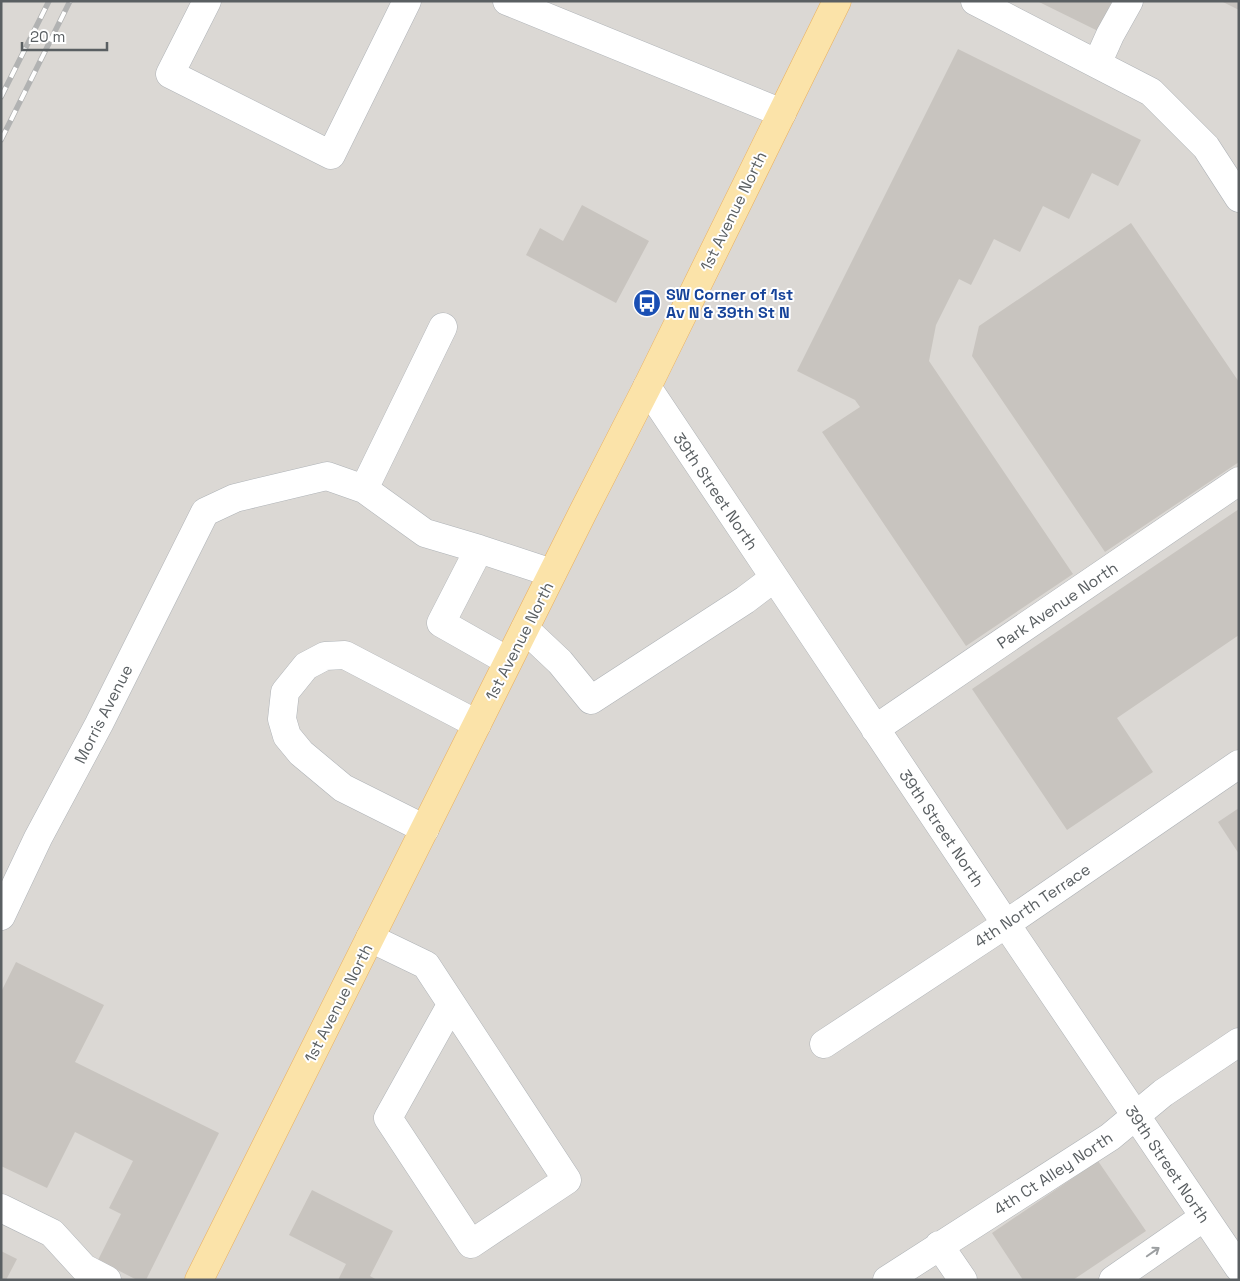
<svg xmlns="http://www.w3.org/2000/svg" width="1240" height="1281" font-family="'Space Grotesk',sans-serif">
	<style>
		.industrial { fill: #dbd8d4 }
		.building { fill: #c8c4bf }
		.lines { fill: none; stroke-linecap: round; stroke-linejoin: round }
		.minor-casing { stroke: #afb3b7; stroke-width: 29 }
		.major-casing { stroke: #eab05e; stroke-width: 29 }
		.minor { stroke: #fff; stroke-width: 28 }
		.major { stroke: #fbe3a9; stroke-width: 28 }
		.rail-casing { stroke: #b1b2b2; stroke-width: 5.5 }
		.rail { stroke: #fff; stroke-width: 4; stroke-dasharray: 11; stroke-linecap: butt }
		.oneway { stroke: #9c9fa1 }
		.labels { text-anchor: middle; stroke-width: 4; stroke-linejoin: round; paint-order: stroke }
		.street-label { font-size: 16px; fill: #5a5f62; stroke: #fff }
		.transit-label { font-size: 16px; font-weight: bold; fill: #164399; stroke: #fff; text-anchor: start }
	</style>
	<rect width="100%" height="100%" fill="#ece9e2"/>
	<!-- industrial -->
	<path class="industrial" d="M1 1H1239V1280H1Z"/>
	<!-- building -->
	<path class="building" d="M1037 1H1112L1098 31Z
		M1221 1H1239V10Z
		M958 49 1141 140 1118 186 1092 173 1069 219 1043 206 1020 252 994 239 971 285 959 279 936 325 929 361 1073 574 966 646 822 432 860 407 855 400 797 371Z
		M582 205 649 241 616 303 526 255 540 228 563 241Z
		M1131 223 1239 382V462L1105 552 972 356 979 326Z
		M1239 509V635L1117 718 1153 772 1067 830 972 689Z
		M1239 808V854L1218 822Z
		M16 962 104 1005 75 1062 219 1133 146 1280H137L98 1260 121 1214 109 1208 133 1161 75 1132 47 1188 1 1166V992Z
		M1098 1161 1146 1231 1073 1280H1023L992 1233Z
		M312 1190 393 1231 370 1276 377 1280H338L346 1264 289 1235Z
		M1 1251 17 1259 6 1280H1Z"/>
	<g class="lines">
		<!-- minor casing -->
		<g class="minor-casing">
			<path id="minor" d="M207 1 170 74 331 155 407 1
				M507 1 782 113
				M975 1 1151 92 1206 147 1239 198
				M1097 64 1110 35 1129 1
				M443 327 364 489 425 533 479 549
				M647 387 1006 924 1239 1268
				M525 629 560 662 591 700 745 600 774 578
				M508 661 441 623 479 549 552 573
				M875 729 1239 481
				M425 829 343 788 301 753 287 736 282 719 285 692 306 666 325 656 345 655 477 724
				M1 916 38 838 99 724 205 512 235 498 327 476 364 489
				M370 938 426 965 567 1180 471 1244 388 1118 451 1005
				M824 1044 1006 924 1239 764
				M1 1208 52 1233 84 1268 107 1280
				M939 1245 963 1280
				M887 1280 1110 1137 1163 1093 1239 1042
				M1113 1280 1204 1217"/>
		</g>
		<!-- major casing -->
		<g class="major-casing">
			<path id="major" d="M199 1280 582 514 647 387 837 1"/>
		</g>
		<!-- minor -->
		<use href="#minor" class="minor"/>
		<!-- major -->
		<use href="#major" class="major"/>
		<!-- rail casing -->
		<g class="rail-casing">
			<path id="rail" d="M1 97 49 1
				M1 140 70 1"/>
		</g>
		<!-- rail -->
		<use href="#rail" class="rail"/>
	</g>
	<!-- one-way arrows -->
	<defs><path id="oneway-shaft" d="M-6 0H5M1.5-3L5.5 0L1.5 3" fill="none" stroke-width="1.6" stroke-linecap="round" stroke-linejoin="round" transform="scale(1.25)"/></defs>
	<use class="oneway" href="#oneway-shaft" transform="translate(1153 1252) rotate(-35)"/>
	<!-- icons -->
	<defs>
		<g id="bus-disc" transform="scale(1.4375)"><circle r="9.5" fill="#1a4fb4" stroke="#fff"/><path d="M-5-6H5V4H4V6H2V4H-2V6H-4V4H-5ZM-3.5-4V0h7V-4ZM-3.5 1.2v1.5H-2V1.2ZM2 1.2v1.5H3.5V1.2Z" fill="#fff"/></g>
	</defs>
	<g fill-rule="evenodd">
		<use href="#bus-disc" x="647" y="303"/>
	</g>
	<g class="labels">
		<!-- street labels -->
		<g class="street-label">
			<text transform="translate(733 211) rotate(-64)" y="6">1st Avenue North</text>
			<text transform="translate(716 491) rotate(56)" y="6">39th Street North</text>
			<text transform="translate(1057 605) rotate(-34)" y="6">Park Avenue North</text>
			<text transform="translate(519 641) rotate(-63)" y="6">1st Avenue North</text>
			<text transform="translate(103 714) rotate(-63)" y="6">Morris Avenue</text>
			<text transform="translate(942 828) rotate(56)" y="6">39th Street North</text>
			<text transform="translate(1032 905) rotate(-34)" y="6">4th North Terrace</text>
			<text transform="translate(338 1003) rotate(-63)" y="6">1st Avenue North</text>
			<text transform="translate(1168 1164) rotate(56)" y="6">39th Street North</text>
			<text transform="translate(1053 1173) rotate(-33)" y="6">4th Ct Alley North</text>
		</g>
		<!-- transit labels -->
		<g class="transit-label">
			<text x="666" y="300">SW Corner of 1st<tspan x="666" dy="18">Av N &amp; 39th St N</tspan></text>
		</g>
	</g>
	<!-- border -->
	<rect width="1240" height="1281" fill="none" stroke="#5a5f62" stroke-width="5"/>
	<!-- scale -->
	<path d="M22 42v8h85v-8" fill="none" stroke="#5a5f62" stroke-width="2.5"/>
	<text x="30" y="42" font-size="15" fill="#5a5f62" stroke="#ffffff" stroke-width="4" paint-order="stroke">20 m</text>
</svg>
